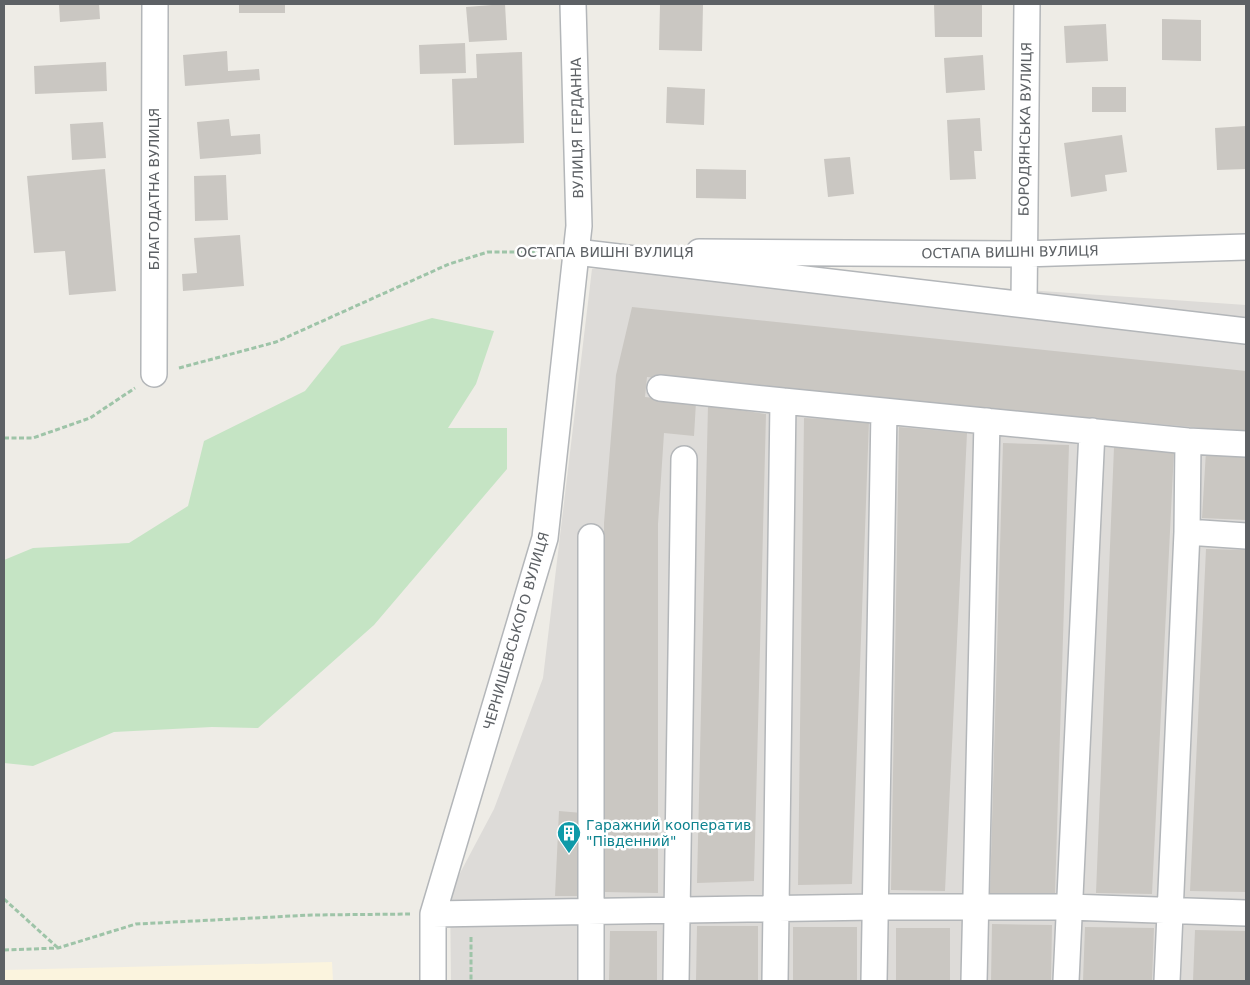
<svg xmlns="http://www.w3.org/2000/svg" width="1250" height="985" font-family="'DejaVu Sans',sans-serif">
	<style>
		.commercial { fill: #fbf4de }
		.industrial { fill: #dddbd8 }
		.green { fill: #c5e4c4 }
		.building { fill: #cac7c2 }
		.lines { fill: none; stroke-linecap: round; stroke-linejoin: round }
		.minor-casing { stroke: #b3b6b9; stroke-width: 28 }
		.path { stroke: #9ec4a8; stroke-width: 3; stroke-dasharray: 5 2.5; stroke-linecap: butt }
		.minor { stroke: #fff; stroke-width: 25 }
		.labels { text-anchor: middle; stroke-width: 5; stroke-linejoin: round; paint-order: stroke }
		.street-label { font-size: 14px; fill: #5d6165; stroke: #fff }
		.culture-label { font-size: 14px; fill: #0d838f; stroke: #fff; text-anchor: start }
	</style>
	<rect width="100%" height="100%" fill="#eeece6"/>
	<!-- commercial -->
	<path class="commercial" d="M332 962 333 981H4V970Z"/>
	<!-- industrial -->
	<path class="industrial" d="M637 263 1246 305V981H451L450 892 494 809 543 678 592 269Z"/>
	<!-- green -->
	<path class="green" d="M432 318 494 331 476 384 448 428H507V469L374 625 258 728 212 727 114 732 33 766 4 763V560L33 548 129 543 188 506 204 441 305 391 341 346Z"/>
	<!-- building -->
	<path class="building" d="M59 4H99L100 19 60 22Z
		M239 4H285V13H239Z
		M505 4 507 40 469 42 466 7Z
		M660 4 703 5 702 51 659 50Z
		M934 4H982V37H935Z
		M1162 19 1201 20V61L1162 60Z
		M1106 24 1108 61 1066 63 1064 26Z
		M465 43 466 73 420 74 419 45Z
		M227 51 228 71 259 69 260 80 185 86 183 55Z
		M522 52 524 143 454 145 452 79 477 78 476 54Z
		M983 55 985 90 946 93 944 58Z
		M106 62 107 91 35 94 34 66Z
		M667 87 705 89 704 125 666 123Z
		M1092 87H1126V112H1092Z
		M980 118 982 151H974L976 179 950 180 947 120Z
		M229 119 231 136 260 134 261 154 200 159 197 122Z
		M103 122 106 158 72 160 70 124Z
		M1246 126V169L1217 170 1215 128Z
		M1122 135 1127 172 1105 175 1107 191 1071 197 1064 143Z
		M850 157 854 194 828 197 824 159Z
		M105 169 116 291 69 295 65 251 34 253 27 176Z
		M696 169 746 170V199L696 198Z
		M226 175 228 220 195 221 194 176Z
		M240 235 244 286 183 291 182 274 197 273 194 238Z
		M632 307 1246 371V432L647 377 645 397 696 402 694 436 664 433 658 524V893L604 892V523L616 375Z
		M708 405 766 414 754 881 697 883Z
		M804 418 869 421 852 884 798 885Z
		M899 427 967 433 945 891 891 890Z
		M1003 443 1069 445 1055 894 990 893Z
		M1114 447 1174 451 1152 894 1096 893Z
		M1206 451 1246 453V520L1202 518Z
		M1206 549 1246 550V892L1190 891Z
		M559 811 582 813 578 896H555Z
		M992 924 1052 925 1051 981H991Z
		M697 926H758V981H696Z
		M793 927H857V981H793Z
		M1085 927 1154 928 1152 981H1083Z
		M896 928H950V981H896Z
		M1195 930 1246 931V981H1193Z
		M610 931H657V981H609Z"/>
	<g class="lines">
		<!-- minor casing -->
		<g class="minor-casing">
			<path id="minor" d="M576 252 1246 331
				M699 252 1023 254 1246 247
				M1024 304 1027 4
				M154 374 155 4
				M660 388 783 401 775 981
				M783 401 1188 441 1246 444
				M1188 441 1187 532 1246 536
				M591 537V981
				M433 914 876 907H1068L1246 913
				M433 981V914L545 538 579 226 573 4
				M676 981 684 459
				M874 981 884 411
				M974 981 987 421
				M1066 981 1092 431
				M1167 981 1187 532"/>
		</g>
		<!-- path -->
		<path class="path" d="M179 368 276 342 449 264 488 252H553
			M4 438H33L90 418 135 388
			M4 899 58 948
			M471 937V981
			M4 950 58 948 136 924 312 915 410 914"/>
		<!-- minor -->
		<use href="#minor" class="minor"/>
	</g>
	<!-- icons -->
	<defs>
		<g id="building-pin" transform="scale(1.25)"><path d="M0 17L-7.5 6A9.5 9.5 0 1 1 7.5 6Z" fill="#0f9aa8" stroke="#fff"/><path d="M-4-6H4V6H1V3H-1V6H-4ZM-2.5-4.3h1.7v1.8h-1.7ZM.8-4.3h1.7v1.8H.8ZM-2.5-1h1.7V.8h-1.7ZM.8-1h1.7V.8H.8Z" fill="#fff"/></g>
	</defs>
	<g fill-rule="evenodd">
		<use href="#building-pin" x="569" y="833"/>
	</g>
	<g class="labels">
		<!-- street labels -->
		<g class="street-label">
			<text transform="translate(577 128) rotate(-91)" y="5">ВУЛИЦЯ ГЕРДАННА</text>
			<text transform="translate(1025 129) rotate(-89)" y="5">БОРОДЯНСЬКА ВУЛИЦЯ</text>
			<text transform="translate(154 189) rotate(-90)" y="5">БЛАГОДАТНА ВУЛИЦЯ</text>
			<text x="605" y="257">ОСТАПА ВИШНІ ВУЛИЦЯ</text>
			<text transform="translate(1010 252) rotate(-1)" y="5">ОСТАПА ВИШНІ ВУЛИЦЯ</text>
			<text transform="translate(516 631) rotate(-74)" y="5">ЧЕРНИШЕВСЬКОГО ВУЛИЦЯ</text>
		</g>
		<!-- culture labels -->
		<g class="culture-label">
			<text x="586" y="830">Гаражний кооператив<tspan x="586" dy="16">"Південний"</tspan></text>
		</g>
	</g>
	<!-- border -->
	<rect width="1250" height="985" fill="none" stroke="#5d6165" stroke-width="10"/>
</svg>
